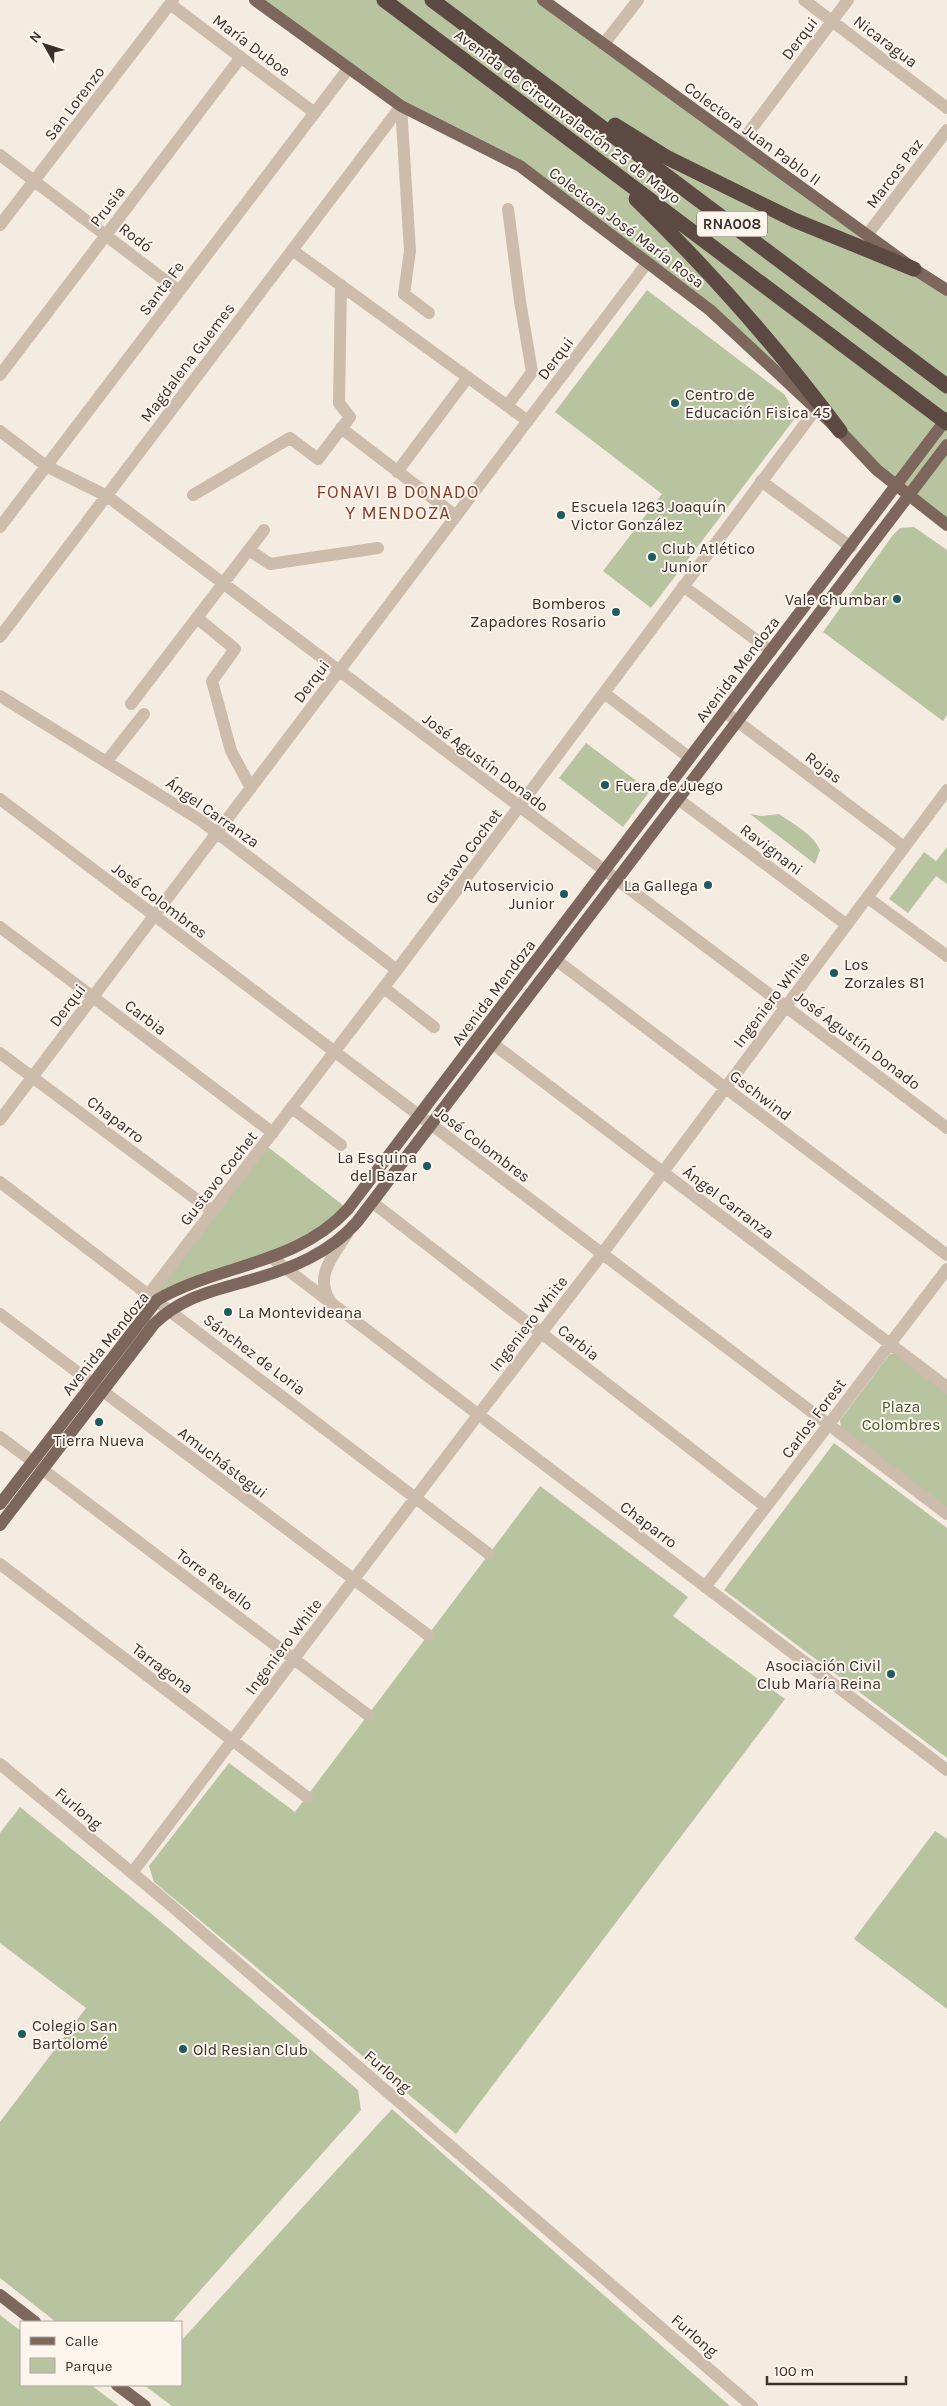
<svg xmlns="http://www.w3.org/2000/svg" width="947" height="2406" font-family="Karla,sans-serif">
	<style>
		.green { fill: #b8c4a0 }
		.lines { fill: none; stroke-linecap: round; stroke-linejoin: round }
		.minor { stroke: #cdbbac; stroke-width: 12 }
		.major { stroke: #7d675c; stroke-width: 12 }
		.highway { stroke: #5c4a42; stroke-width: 15 }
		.poi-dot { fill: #1f5a5e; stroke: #fbf5ee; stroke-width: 2 }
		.labels { text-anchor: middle; stroke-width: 4; stroke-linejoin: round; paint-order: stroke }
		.shield { fill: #fbf5ee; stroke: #756b66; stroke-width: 1 }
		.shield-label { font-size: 15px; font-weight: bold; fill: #3b302b }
		.street-label { font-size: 16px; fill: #3b302b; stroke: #fbf5ee }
		.poi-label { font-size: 16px; fill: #3b302b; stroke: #fbf5ee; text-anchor: start }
		.park-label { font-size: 16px; fill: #4a5a2e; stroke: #fbf5ee }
		.neighbourhood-label { font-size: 18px; letter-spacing: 1px; fill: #8c3b22; stroke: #fbf5ee }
	</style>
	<rect width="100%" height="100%" fill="#f4ebe1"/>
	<!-- green -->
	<path class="green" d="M255 0H543L947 290V525L896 487 710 310 520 166 401 106Z
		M647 290 785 395 796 417 651 608 603 571 662 494 555 412Z
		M914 527 947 550V715L943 721 823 632 893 535 900 528Z
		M586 743 650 791 623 827 559 778Z
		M750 814 761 816 779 814C793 824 813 834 820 850L815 864Z
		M947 847V884L936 876 908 913 889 899 924 852 936 861Z
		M264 1144 348 1209 318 1236 157 1300 149 1294Z
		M895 1353 947 1390V1508L841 1428 840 1420 890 1354Z
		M834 1443 947 1528V1758L724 1590Z
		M540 1486 688 1597 673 1616 785 1699 456 2134 154 1882 149 1866 229 1763 295 1812Z
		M20 1807 159 1920 358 2090 361 2110 172 2322H56L0 2278V2122L86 2008 0 1943V1833Z
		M935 1831 947 1839V2009L854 1939Z
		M392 2109 730 2406H172L144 2385H181V2341Z
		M0 2315 21 2331V2385H91L119 2406H0Z"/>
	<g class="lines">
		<!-- minor -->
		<path class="minor" d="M804 0 947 108
			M170 4 315 113
			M603 45 638 0
			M401 106 410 251 404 294 429 313
			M740 144 848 0
			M0 155 179 291
			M0 225 173 0
			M867 235 947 130
			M292 250 528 421
			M0 375 241 57
			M507 406 532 372 520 301 508 209
			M341 428 456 516
			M0 431 46 466 107 496 947 1128
			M397 472 468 377
			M761 481 851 547
			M193 495 290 438 318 459 350 417 339 403 341 285
			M0 527 348 69
			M249 550 270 564 378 548
			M683 586 771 651
			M197 618 235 649 212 681 231 751 251 788
			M0 637 401 106
			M604 693 690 758
			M0 696 200 820 397 970
			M131 704 264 530
			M725 712 904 847
			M107 761 144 714
			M0 799 947 1514
			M678 799 847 925
			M868 898 947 956
			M0 927 273 1133
			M556 960 947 1255
			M384 988 434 1027
			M492 1043 947 1387
			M0 1053 212 1211
			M292 1108 341 1145
			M0 1120 647 263
			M0 1182 489 1554
			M372 1202 766 1507
			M272 1258 947 1770
			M149 1294 397 970 816 409
			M330 1301C314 1276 333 1256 347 1234
			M0 1314 428 1635
			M0 1437 32 1461
			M42 1469 368 1715
			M0 1564 307 1797
			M705 1587 947 1269
			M0 1764 160 1896 752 2406
			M132 1873 478 1415 602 1254 947 790"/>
		<!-- major -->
		<path class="major" d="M255 0 401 106 520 166 710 310 840 431 877 470 947 525
			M543 0 914 269 947 290
			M0 1504 157 1300C219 1264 297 1265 348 1209L947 418
			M0 1525 154 1324C184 1295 215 1291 254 1279 292 1268 330 1253 357 1222L947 445
			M0 2295 35 2322
			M117 2385 145 2406"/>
		<!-- highway -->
		<path class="highway" d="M384 0 947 423
			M432 0 947 386
			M615 125 668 158 794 220 914 269
			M636 199C709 270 779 349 840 431"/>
	</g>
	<!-- markers -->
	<g class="poi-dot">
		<circle cx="675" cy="403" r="5"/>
		<circle cx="561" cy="515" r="5"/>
		<circle cx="652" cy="557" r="5"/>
		<circle cx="897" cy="599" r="5"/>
		<circle cx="616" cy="612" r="5"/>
		<circle cx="605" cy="785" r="5"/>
		<circle cx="708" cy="885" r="5"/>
		<circle cx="564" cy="894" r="5"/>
		<circle cx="834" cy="973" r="5"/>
		<circle cx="427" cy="1166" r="5"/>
		<circle cx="228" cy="1312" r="5"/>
		<circle cx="99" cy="1422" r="5"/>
		<circle cx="891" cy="1674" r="5"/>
		<circle cx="22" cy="2034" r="5"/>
		<circle cx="183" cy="2049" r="5"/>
	</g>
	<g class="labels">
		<!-- shield labels -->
		<rect class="shield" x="697" y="211.5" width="70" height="25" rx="4"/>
		<g class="shield-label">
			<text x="732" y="229">RNA008</text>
		</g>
		<!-- street labels -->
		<g class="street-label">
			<text transform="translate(799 38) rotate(-53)" y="6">Derqui</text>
			<text transform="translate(886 41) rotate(37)" y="6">Nicaragua</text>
			<text transform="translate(252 45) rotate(37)" y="6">María Duboe</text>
			<text transform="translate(74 103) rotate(-53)" y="6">San Lorenzo</text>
			<text transform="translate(568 116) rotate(37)" y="6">Avenida de Circunvalación 25 de Mayo</text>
			<text transform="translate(753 133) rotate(36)" y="6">Colectora Juan Pablo II</text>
			<text transform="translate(894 173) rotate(-53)" y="6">Marcos Paz</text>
			<text transform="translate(107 206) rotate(-53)" y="6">Prusia</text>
			<text transform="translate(627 227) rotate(37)" y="6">Colectora José María Rosa</text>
			<text transform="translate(136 237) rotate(38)" y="6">Rodó</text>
			<text transform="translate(161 288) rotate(-53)" y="6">Santa Fe</text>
			<text transform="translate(555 358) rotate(-53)" y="6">Derqui</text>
			<text transform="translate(187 362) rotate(-53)" y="6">Magdalena Guemes</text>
			<text transform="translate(737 669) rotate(-53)" y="6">Avenida Mendoza</text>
			<text transform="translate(311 681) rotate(-53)" y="6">Derqui</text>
			<text transform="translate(486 762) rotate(37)" y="6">José Agustín Donado</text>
			<text transform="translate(824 767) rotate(37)" y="6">Rojas</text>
			<text transform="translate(213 812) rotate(35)" y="6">Ángel Carranza</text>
			<text transform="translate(772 849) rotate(37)" y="6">Ravignani</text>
			<text transform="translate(463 856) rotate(-53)" y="6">Gustavo Cochet</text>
			<text transform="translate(160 900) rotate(37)" y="6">José Colombres</text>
			<text transform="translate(493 992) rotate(-53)" y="6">Avenida Mendoza</text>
			<text transform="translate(771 999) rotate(-53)" y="6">Ingeniero White</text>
			<text transform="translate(67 1005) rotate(-53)" y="6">Derqui</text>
			<text transform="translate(146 1017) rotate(37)" y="6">Carbia</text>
			<text transform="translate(858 1040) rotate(37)" y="6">José Agustín Donado</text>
			<text transform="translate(761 1095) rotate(37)" y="6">Gschwind</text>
			<text transform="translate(116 1119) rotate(37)" y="6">Chaparro</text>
			<text transform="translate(483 1144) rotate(37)" y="6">José Colombres</text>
			<text transform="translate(218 1178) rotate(-52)" y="6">Gustavo Cochet</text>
			<text transform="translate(729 1202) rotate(37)" y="6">Ángel Carranza</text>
			<text transform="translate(528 1323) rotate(-52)" y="6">Ingeniero White</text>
			<text transform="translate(579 1342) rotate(38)" y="6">Carbia</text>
			<text transform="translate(105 1343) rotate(-51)" y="6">Avenida Mendoza</text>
			<text transform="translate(255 1354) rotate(37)" y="6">Sánchez de Loria</text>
			<text transform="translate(813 1418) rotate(-53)" y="6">Carlos Forest</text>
			<text transform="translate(223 1462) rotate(37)" y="6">Amuchástegui</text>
			<text transform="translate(649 1524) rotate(37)" y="6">Chaparro</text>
			<text transform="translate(215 1579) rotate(37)" y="6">Torre Revello</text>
			<text transform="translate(283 1646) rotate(-53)" y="6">Ingeniero White</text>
			<text transform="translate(163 1668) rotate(37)" y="6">Tarragona</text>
			<text transform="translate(79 1808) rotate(40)" y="6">Furlong</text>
			<text transform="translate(388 2071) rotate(41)" y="6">Furlong</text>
			<text transform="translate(695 2335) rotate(41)" y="6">Furlong</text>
		</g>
		<!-- poi labels -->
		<g class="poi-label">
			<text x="685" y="400">Centro de<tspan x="685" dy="18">Educación Fisica 45</tspan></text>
			<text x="571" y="512">Escuela 1263 Joaquín<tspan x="571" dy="18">Victor González</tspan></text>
			<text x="662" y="554">Club Atlético<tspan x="662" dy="18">Junior</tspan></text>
			<text x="887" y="605" text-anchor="end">Vale Chumbar</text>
			<text x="606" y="609" text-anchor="end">Bomberos<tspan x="606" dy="18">Zapadores Rosario</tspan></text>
			<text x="615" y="791">Fuera de Juego</text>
			<text x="554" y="891" text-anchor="end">Autoservicio<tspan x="554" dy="18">Junior</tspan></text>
			<text x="698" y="891" text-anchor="end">La Gallega</text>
			<text x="844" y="970">Los<tspan x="844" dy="18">Zorzales 81</tspan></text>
			<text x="417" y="1163" text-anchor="end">La Esquina<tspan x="417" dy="18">del Bazar</tspan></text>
			<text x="238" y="1318">La Montevideana</text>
			<text x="99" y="1446" text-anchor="middle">Tierra Nueva</text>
			<text x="881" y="1671" text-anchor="end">Asociación Civil<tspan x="881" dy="18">Club María Reina</tspan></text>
			<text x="32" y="2031">Colegio San<tspan x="32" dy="18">Bartolomé</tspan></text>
			<text x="193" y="2055">Old Resian Club</text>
		</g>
		<!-- park labels -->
		<g class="park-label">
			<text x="901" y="1412">Plaza<tspan x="901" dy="18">Colombres</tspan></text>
		</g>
		<!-- neighbourhood labels -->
		<g class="neighbourhood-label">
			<text x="398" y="498">FONAVI B DONADO<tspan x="398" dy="21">Y MENDOZA</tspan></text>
		</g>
	</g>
	<!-- legend -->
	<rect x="20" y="2321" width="162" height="65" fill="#fbf5ee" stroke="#aea6a0"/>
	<rect x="30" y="2337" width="25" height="8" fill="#7d675c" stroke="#aea6a0"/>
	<text x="65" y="2346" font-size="15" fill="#3b302b">Calle</text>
	<rect x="30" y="2358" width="25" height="15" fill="#b8c4a0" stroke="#aea6a0"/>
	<text x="65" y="2371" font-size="15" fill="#3b302b">Parque</text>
	<!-- north arrow -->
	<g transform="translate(45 45) rotate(309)" stroke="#fbf5ee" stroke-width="4" paint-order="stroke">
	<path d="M0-4L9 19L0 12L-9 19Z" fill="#3b302b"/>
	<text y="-8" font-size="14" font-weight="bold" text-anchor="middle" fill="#3b302b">N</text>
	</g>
	<!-- scale -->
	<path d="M767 2376v8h139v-8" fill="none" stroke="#3b302b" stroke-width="2.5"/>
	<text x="774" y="2376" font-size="15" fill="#3b302b" stroke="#fbf5ee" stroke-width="4" paint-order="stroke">100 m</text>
</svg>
